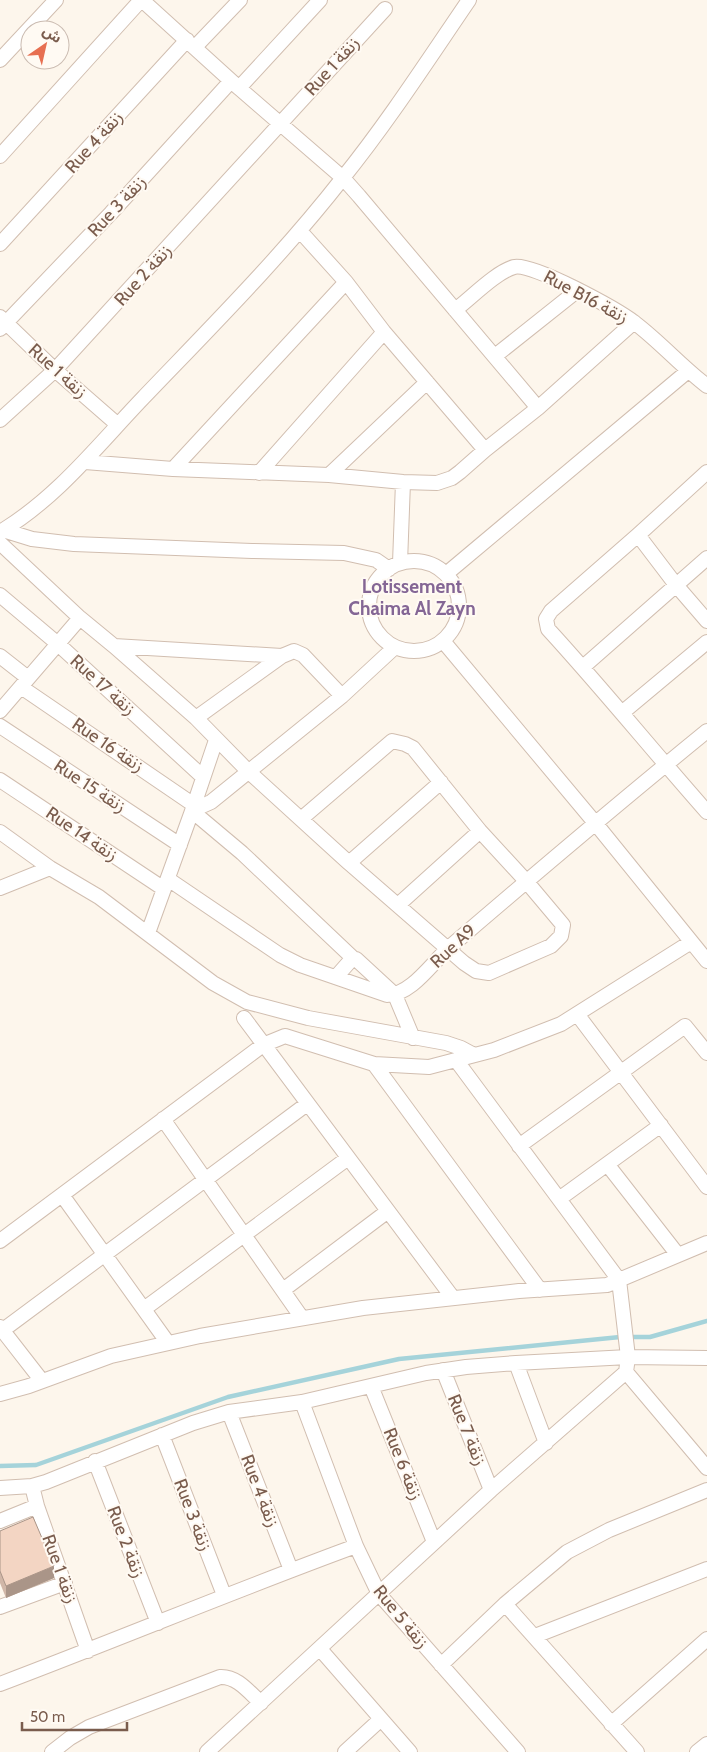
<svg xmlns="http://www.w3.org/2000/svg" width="707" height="1752" font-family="Cabin,'Noto Sans Arabic',sans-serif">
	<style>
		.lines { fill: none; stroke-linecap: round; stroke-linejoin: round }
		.stream { stroke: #a5d3da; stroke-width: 4.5 }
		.minor-casing { stroke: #d1beb0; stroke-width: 16 }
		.minor { stroke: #fff; stroke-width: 14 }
		.wall { fill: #d1b7a8 }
		.shaded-wall { fill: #aa9588 }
		.building { fill: #f3d5c3; stroke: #aa9588 }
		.labels { text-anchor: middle; stroke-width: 4; stroke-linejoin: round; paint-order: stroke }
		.street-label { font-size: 18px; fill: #7a5c4d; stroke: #fffaf3 }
		.neighbourhood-label { font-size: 19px; font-weight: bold; fill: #846695; stroke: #fffaf3 }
	</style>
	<rect width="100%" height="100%" fill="#fdf6ec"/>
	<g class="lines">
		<!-- stream -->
		<path class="stream" d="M0 1466 36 1465 228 1397 399 1359 620 1337H650L707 1321"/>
		<!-- minor casing -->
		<g class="minor-casing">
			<path id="minor" d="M142 0 239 88 343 178 359 196 538 408
				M195 47 240 0
				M0 60 56 0
				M239 88 320 0
				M0 156 141 0
				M300 231 346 282 384 332 485 450
				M0 244 187 40
				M455 310C471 298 496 272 514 267 532 262 618 310 635 323 660 342 681 366 707 386
				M0 317 55 370 118 425
				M0 329 111 213 231 81
				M495 356 578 290
				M0 420 55 370 385 9
				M85 462 173 469 329 475 403 482 437 483 452 478 460 472 485 450 538 408 634 322
				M173 469 346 282
				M707 472 638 535 551 611 546 619 548 629C603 689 653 751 707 812
				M259 473 384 332
				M329 475 427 382
				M3 530 32 539 74 544 252 551 344 553 376 560 389 569
				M0 532C57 498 98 445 143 398 211 327 281 257 342 179 388 122 428 60 469 0
				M638 535 676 585 707 621
				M0 543 80 618 114 646 196 718 248 771 349 863 464 963 476 971 489 973 551 946 561 936 563 925 526 881 480 831 413 748 405 744 392 741 301 819
				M369 606a45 45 0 1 1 90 0a45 45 0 1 1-90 0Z
				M400 563 403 482
				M446 574 688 371
				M0 595 58 644 203 777
				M443 641 596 824 707 961
				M114 646 282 656 196 718
				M0 656 28 678
				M282 656 294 651 303 655 342 696
				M583 667 707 558
				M21 687 194 805 202 806 211 802 342 696 395 647
				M0 711 80 618
				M623 712 707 642
				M0 726 180 845
				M0 780 164 889
				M192 811 242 853 354 959
				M0 832 50 868 99 897 213 983 247 1002 308 1018 446 1043 461 1048 474 1055
				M349 863 441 782
				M168 879 280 955 300 965 387 995C412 995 433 961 451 946 536 873 621 801 707 731
				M0 888 50 868
				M398 905 480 831
				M148 933 192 811 216 740
				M336 977 351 960 356 959 395 995 413 1038
				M577 1014 707 1187
				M244 1018 453 1298
				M374 1064 540 1290
				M163 1119 302 1318
				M519 1146 685 1026 707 1053
				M607 1164 678 1255
				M62 1195 168 1343
				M559 1199 661 1125
				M0 1241 263 1045 285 1036 374 1064 429 1067 494 1050 561 1024 691 942
				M283 1290 388 1211
				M144 1309 348 1158
				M0 1327 42 1381
				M3 1330 307 1104
				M516 1363 546 1443
				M443 1370 491 1490
				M626 1372 707 1468
				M371 1386 434 1542
				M0 1394 29 1386 111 1356 200 1336 363 1308 519 1291 607 1285 707 1243
				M302 1402 356 1546 379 1594 518 1752
				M229 1412 291 1570
				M162 1435 224 1595
				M95 1461 158 1623
				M32 1486 37 1506 88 1651
				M0 1488 32 1486 46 1482 193 1423 229 1412 302 1402 426 1373 466 1367 516 1363 628 1357 707 1358
				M0 1521 37 1506
				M505 1604 637 1752
				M0 1607 65 1583
				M535 1636 707 1569
				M320 1649 410 1752
				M441 1665 505 1604 567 1552 609 1530 707 1490
				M0 1684C119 1639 236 1590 356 1546
				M611 1724 707 1639
				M52 1752 70 1738 89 1727 220 1677C237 1676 249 1692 261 1703
				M207 1752 491 1490 626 1372 628 1357 619 1280 456 1060
				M345 1752 381 1719
				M697 1752 707 1744"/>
		</g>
		<!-- minor -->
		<use href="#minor" class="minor"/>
	</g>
	<!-- wall -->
	<path class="wall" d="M0 1531 54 1578 6 1598 0 1583Z"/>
	<!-- shaded-wall -->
	<path class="shaded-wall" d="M54 1566V1578L6 1598V1586Z"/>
	<!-- building -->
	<path class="building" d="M33 1517 54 1566 6 1586 0 1571V1531Z"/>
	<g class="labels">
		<!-- street labels -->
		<g class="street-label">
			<text transform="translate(332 66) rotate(-48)" y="6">Rue 1 زنقة</text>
			<text transform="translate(94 142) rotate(-48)" y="6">Rue 4 زنقة</text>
			<text transform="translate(117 206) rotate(-47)" y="6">Rue 3 زنقة</text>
			<text transform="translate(143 275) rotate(-48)" y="6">Rue 2 زنقة</text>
			<text transform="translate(586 297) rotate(28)" y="6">Rue B16 زنقة</text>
			<text transform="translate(58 371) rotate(42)" y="6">Rue 1 زنقة</text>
			<text transform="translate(103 685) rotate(42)" y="6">Rue 17 زنقة</text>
			<text transform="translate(108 745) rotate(34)" y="6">Rue 16 زنقة</text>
			<text transform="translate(90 786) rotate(33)" y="6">Rue 15 زنقة</text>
			<text transform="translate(82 834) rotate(34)" y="6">Rue 14 زنقة</text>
			<text transform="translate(453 946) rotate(-43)" y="6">Rue A9</text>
			<text transform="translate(467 1430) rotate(68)" y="6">Rue 7 زنقة</text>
			<text transform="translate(403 1464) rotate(68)" y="6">Rue 6 زنقة</text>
			<text transform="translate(260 1491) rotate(69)" y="6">Rue 4 زنقة</text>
			<text transform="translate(193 1515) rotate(69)" y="6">Rue 3 زنقة</text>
			<text transform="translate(126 1542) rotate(69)" y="6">Rue 2 زنقة</text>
			<text transform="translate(60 1569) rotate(70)" y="6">Rue 1 زنقة</text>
			<text transform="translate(401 1617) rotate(51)" y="6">Rue 5 زنقة</text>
		</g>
		<!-- neighbourhood labels -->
		<g class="neighbourhood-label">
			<text x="412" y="593">Lotissement<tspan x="412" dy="22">Chaima Al Zayn</tspan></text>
		</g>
	</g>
	<!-- north arrow -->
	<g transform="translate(45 45) rotate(34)"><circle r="24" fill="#fffaf3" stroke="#cabbb1"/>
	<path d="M0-4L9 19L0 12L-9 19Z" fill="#e76f51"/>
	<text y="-8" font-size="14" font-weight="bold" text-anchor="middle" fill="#7a5c4d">ش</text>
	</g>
	<!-- scale -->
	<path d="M22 1722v8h105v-8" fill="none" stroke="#7a5c4d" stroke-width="2.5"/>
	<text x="30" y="1722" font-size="15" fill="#7a5c4d" stroke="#fffaf3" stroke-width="4" paint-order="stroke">50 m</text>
</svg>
